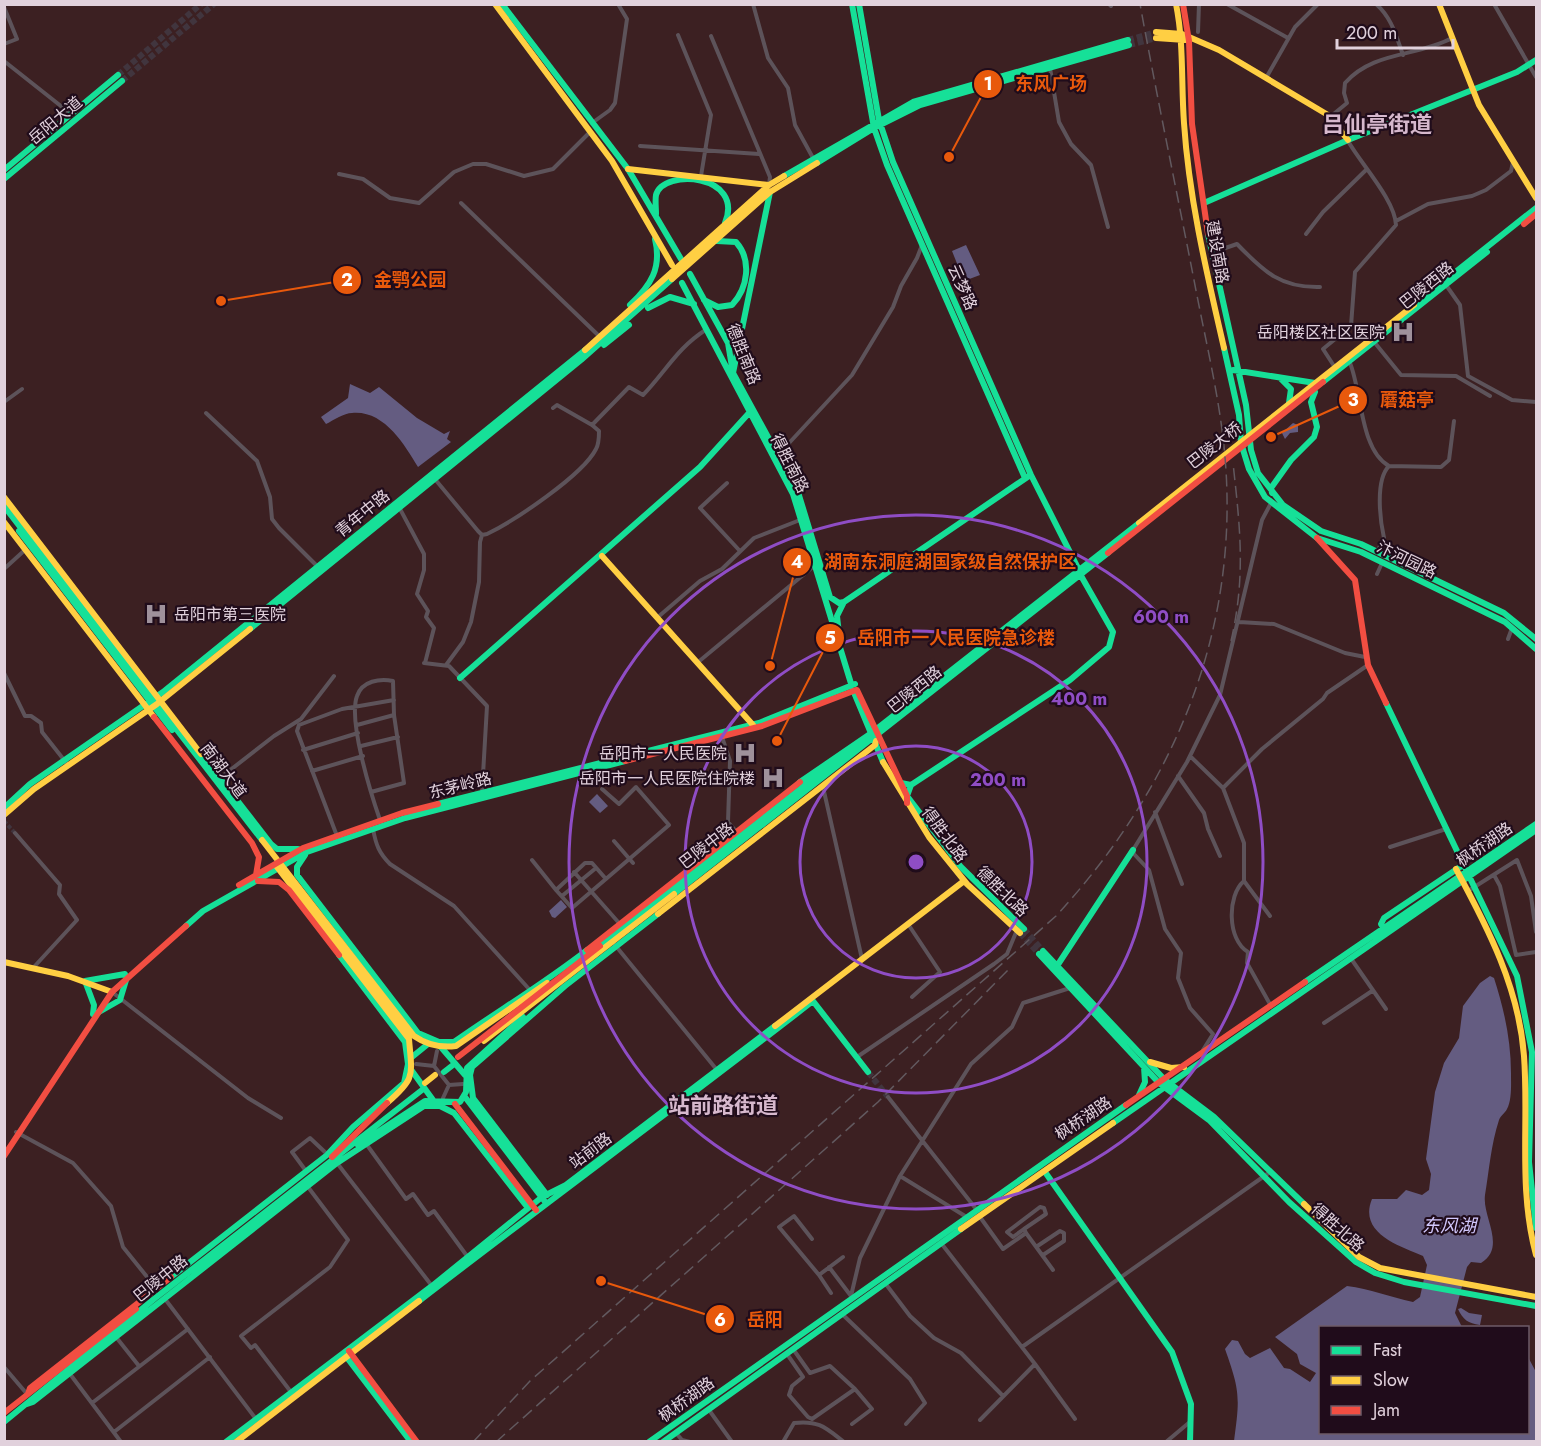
<svg xmlns="http://www.w3.org/2000/svg" width="1541" height="1446" font-family="Jost,'Noto Sans SC',sans-serif">
	<style>
		.green { fill: #3c2022; fill-rule: evenodd }
		.water { fill: #645c81 }
		.lines { fill: none; stroke-linecap: round; stroke-linejoin: round }
		.street-tunnel { stroke: #41353e; stroke-width: 4; stroke-dasharray: 4 2; stroke-linecap: butt }
		.secondary-tunnel { stroke: #41353e; stroke-width: 6; stroke-dasharray: 6 3; stroke-linecap: butt }
		.primary-tunnel { stroke: #41353e; stroke-width: 6; stroke-dasharray: 6 3; stroke-linecap: butt }
		.street { stroke: #5d535a; stroke-width: 4 }
		.fast { stroke: #16e098; stroke-width: 6 }
		.slow { stroke: #ffcf43; stroke-width: 6 }
		.jam { stroke: #f24e42; stroke-width: 6 }
		.rail { stroke: #62595f; stroke-width: 1.5; stroke-dasharray: 12 6; stroke-linecap: butt }
		.ring { fill: none; stroke: #8f4dc5; stroke-width: 3 }
		.labels { text-anchor: middle; stroke-width: 4.5; stroke-linejoin: round; paint-order: stroke }
		.street-label { font-size: 16px; fill: #e1d1dc; stroke: #200c1b }
		.poi-label { font-size: 16px; fill: #e1d1dc; stroke: #200c1b; text-anchor: end }
		.water-label { font-size: 18px; font-style: italic; fill: #d2c8fd; stroke: #200c1b }
		.district-label { font-size: 22px; font-weight: bold; fill: #d6b8cd; stroke: #200c1b }
		.centre { fill: #8f4dc5; stroke: #200c1b; stroke-width: 3 }
		.ring-label { font-size: 18px; text-anchor: middle; font-weight: bold; fill: #8f4dc5; stroke: #200c1b; stroke-width: 4.5; stroke-linejoin: round; paint-order: stroke }
		.leader { fill: none; stroke: #e8590c; stroke-width: 2 }
		.callout-dot { fill: #e8590c; stroke: #200c1b; stroke-width: 2 }
		.mark-label { font-size: 18px; text-anchor: middle; font-weight: bold; fill: #fff }
		.callout-label { font-size: 18px; text-anchor: middle; font-weight: bold; fill: #e8590c; stroke: #200c1b; stroke-width: 4.5; stroke-linejoin: round; paint-order: stroke }
	</style>
	<rect width="100%" height="100%" fill="#251a22"/>
	<!-- green -->
	<path class="green" d="M5 5H1536V1441L5 1442ZM1320 1328H1528V1432H1320Z"/>
	<!-- water -->
	<path class="water" d="M966 245 980 275 964 281 952 251Z
		M350 384 370 393 379 387 417 418 444 434 450 431 447 439 451 442 418 467C404 444 384 410 352 413 344 413 334 420 326 424L321 417 348 398Z
		M1293 423 1298 425V432L1290 433 1285 439 1282 433Z
		M597 794 608 806 600 813 589 802Z
		M561 900 567 907 555 918 552 917 549 911Z
		M1490 976 1494 978C1504 1009 1511 1040 1511 1073 1511 1083 1512 1100 1507 1109 1505 1113 1501 1115 1499 1120 1491 1144 1489 1171 1485 1195 1482 1217 1507 1247 1481 1263L1471 1262 1467 1267 1455 1313 1462 1327 1320 1328V1432H1528V1357L1536 1372V1441H1234C1240 1397 1240 1391 1225 1349L1232 1340 1238 1341 1245 1354 1250 1358 1270 1348 1284 1368 1290 1369 1310 1382 1316 1373 1300 1364 1297 1354 1275 1337 1347 1286C1370 1289 1390 1297 1413 1302L1420 1297 1427 1265 1423 1256C1399 1246 1358 1233 1372 1199H1397L1406 1190 1422 1195 1429 1190 1431 1174 1426 1159 1435 1092 1444 1063 1459 1038 1463 1006 1480 983Z
		M1461 1308 1469 1313 1482 1315 1480 1325C1468 1323 1463 1320 1458 1309Z"/>
	<g class="lines">
		<!-- street-tunnel -->
		<path class="street-tunnel" d="M4 821 15 833"/>
		<!-- secondary-tunnel -->
		<path class="secondary-tunnel" d="M1128 40 1156 32
			M1129 45 1156 38
			M868 1072 888 1097"/>
		<!-- primary-tunnel -->
		<path class="primary-tunnel" d="M118 75 201 4
			M122 81 214 4
			M1024 929 1043 951
			M1020 933 1039 954"/>
		<!-- street -->
		<path class="street" d="M753 4 768 58 788 88 795 125 813 158
			M1109 4 1111 6
			M1227 4 1288 38
			M1376 4C1392 18 1396 36 1403 55
			M1494 4 1536 77
			M4 7 17 39 4 44
			M1198 32 1199 4
			M678 35 711 115 701 176
			M711 36 770 177 769 185
			M4 61 71 114
			M1050 68 1059 122 1071 144 1091 165 1108 227
			M1266 78 1295 27 1318 4
			M1330 117 1347 103 1344 93 1345 83C1373 51 1417 57 1452 38
			M592 123 610 110 615 103 627 19 618 4
			M640 146 759 154
			M339 174 363 179 390 198 419 203 454 172 473 164H486L524 176 553 169 590 132
			M461 203 598 335
			M1396 221 1428 204 1472 196 1486 190 1511 171 1513 162
			M1306 234 1323 212 1366 170
			M1211 253 1237 244C1264 272 1281 288 1320 287
			M1446 285 1460 305 1468 376 1512 400 1536 402
			M1375 343 1401 375 1456 376 1490 396
			M1350 363C1362 392 1360 450 1389 466 1375 480 1380 520 1384 538L1377 552
			M1334 366 1323 349 1351 326 1355 272 1396 225C1395 200 1361 164 1348 141
			M4 402 22 389
			M553 408 557 405 592 425 629 387 643 395C667 370 677 348 707 329
			M206 413 257 461 270 497 272 519 279 528 318 567
			M778 455 852 375 893 307 901 286 917 258 922 245
			M1389 466 1441 467 1449 460 1454 421
			M434 478 478 531 482 535 487 534C514 521 583 475 596 449 599 444 599 437 599 431L592 425
			M727 483 700 508 739 550
			M399 507 424 554V570L417 594 428 611 426 617 434 628 425 663
			M4 569 26 549
			M1377 574 1382 563
			M658 617 700 581 722 569 754 538 800 520
			M1239 622 1274 624 1345 653 1365 657
			M1508 639 1512 628
			M424 663 449 666 487 706 482 792
			M697 663 814 566
			M446 665 463 642 471 622 479 582 480 542 482 535
			M4 673 25 716H31L41 723 42 732 68 765
			M357 725 394 715
			M722 737 730 761 728 822 740 836
			M361 746 398 737
			M303 750 358 733
			M1190 756 1223 788 1262 749 1323 699 1327 693 1368 665
			M312 771 363 756
			M1178 776 1204 813 1208 829 1220 856
			M220 778 274 736 301 719 334 676
			M823 787 862 959
			M1223 788 1244 843V881C1227 895 1227 940 1248 952L1247 963 1271 1006
			M602 789 619 804 636 787 669 825 572 908 556 890 585 863H592L606 879
			M371 792 404 783 394 715 393 681C380 678 362 681 357 696 348 721 371 794 380 820
			M1155 812 1182 884
			M373 829C376 845 379 853 390 864L454 906 529 989
			M15 833 60 885 59 894 77 920 33 968
			M337 836 297 731 299 725 342 709 394 700
			M614 841 633 863
			M1390 847 1446 829
			M532 860 556 890
			M574 872 619 923
			M1494 875 1500 886 1516 955 1536 952
			M1244 881 1270 916
			M1468 891 1517 860 1531 896 1536 932
			M562 896 596 868
			M910 927 940 972 912 997
			M615 945 717 1070
			M1352 960 1386 1009
			M112 992 248 1098 281 1118
			M1324 1023 1372 991
			M1203 1050 1213 1034 1190 1008 1178 978 1181 953 1165 929 1149 870 1134 854 1133 850 1187 762 1220 695 1262 520 1271 503
			M857 1057 994 964 1007 954 1017 930
			M416 1064 434 1066 449 1085
			M434 1066 437 1051
			M449 1085 463 1084
			M888 1097 976 1209
			M443 1098 449 1085
			M16 1132 73 1163 111 1206 123 1247 156 1288
			M367 1145 406 1199 413 1194 428 1215 434 1211 467 1256
			M337 1163 432 1286
			M306 1171 292 1152 310 1138 327 1154
			M900 1176 965 1216
			M980 1217 1003 1249 1026 1233 1053 1270
			M1024 1229 1013 1237 1007 1232 1040 1207 1044 1208 1046 1214 1024 1229 1026 1233
			M812 1239 794 1216 779 1227 819 1275
			M941 1243 1035 1364 980 1420
			M1036 1247 1060 1231 1064 1233V1241L1043 1255
			M829 1267 851 1296
			M885 1283 910 1316 934 1338 961 1353 1003 1396
			M831 1293 819 1275 843 1257
			M851 1296 860 1258 900 1176 971 1064 1012 1027 1023 1003 1070 988
			M165 1299 256 1419
			M842 1314 910 1379 925 1403 906 1424
			M116 1337 139 1366
			M1022 1347 1270 1172
			M787 1354 803 1377 792 1386 789 1395 808 1417 812 1419 855 1389 830 1366 810 1373 793 1349
			M1035 1364 1075 1419
			M4 1367 27 1394
			M70 1374 121 1442
			M291 1392 255 1345 251 1348 241 1336 330 1267 348 1240 308 1187
			M92 1403 188 1329
			M709 1410 732 1442
			M852 1424 872 1409 855 1389
			M114 1432 210 1357
			M676 1433 682 1440 690 1442
			M783 1442 794 1423C819 1420 826 1428 844 1442
			M1166 1442 1191 1421"/>
		<!-- fast -->
		<path class="fast" d="M502 4 628 169 681 259
			M852 4 874 128 887 165 1025 478
			M859 4 879 120 893 162 1031 475 1079 570
			M817 163 874 128 920 105 1129 45
			M4 170 118 75
			M784 176 913 102 1128 40
			M4 179 122 81
			M1204 203 1348 140 1517 72 1536 60
			M656 214C656 208 655 200 656 195 663 168 745 174 725 223
			M1208 234 1246 405 1251 450 1258 473 1283 505 1321 531 1361 544 1504 613 1536 639
			M690 274 728 343 733 373 798 492 830 597 839 603 844 602 837 616 839 634
			M682 283 793 494 853 690 883 762
			M704 300 718 307 732 305C748 288 752 260 736 242L717 241
			M630 305C651 285 662 268 655 239
			M1414 305 1536 208
			M648 308 670 297 694 304
			M604 345 629 325
			M1224 348 1239 415 1241 443 1249 469 1265 497 1317 538 1361 552 1505 622 1536 649
			M1233 370 1315 383
			M733 373 770 192
			M1280 378 1291 389 1289 403
			M1323 382 1487 252
			M1272 493 1271 488 1291 460 1314 437 1317 427 1311 402 1315 392
			M4 506 262 840
			M19 531 172 730
			M844 602 1029 476
			M250 629 581 360 672 279
			M460 678 700 467 749 413
			M1386 703 1517 976 1532 1052 1529 1162 1536 1228
			M201 754 271 844 277 849H298
			M800 782 873 732
			M901 783 911 785 907 796 961 867 1024 929
			M911 785 1070 680 1109 647 1113 632 1080 574
			M438 804 759 723 855 684
			M4 808 30 784 163 692 585 350
			M305 855 297 867V875L418 1033 439 1042H454C498 1011 545 983 587 950
			M674 894 1108 553
			M186 926 203 911 307 852 405 818 625 761
			M1385 930 1381 924 1384 918 1460 867
			M600 946 1139 523
			M1043 951 1165 1080 1214 1117 1304 1204
			M1039 954 1159 1083 1209 1120 1289 1202 1356 1262 1375 1273 1404 1282 1536 1306
			M1057 966 1133 850
			M1305 982 1536 824
			M813 1001 868 1072
			M99 1012 120 1000 127 977
			M93 1014 94 1005 85 981 125 974
			M440 1046 465 1075
			M412 1057 428 1044
			M412 1071 433 1100
			M444 1072 453 1065
			M1139 1095 1145 1082 1144 1067
			M465 1097 546 1203
			M1113 1123 1536 830
			M358 1145 425 1101 460 1102 466 1092 467 1068 523 1017
			M1045 1172 1172 1352 1191 1404 1190 1442
			M547 1195 473 1098 470 1075 472 1067 565 986 658 914
			M171 1277 327 1155 353 1127 404 1083 408 1064 405 1042 339 955
			M419 1301C550 1200 683 1102 813 1001
			M345 1355 411 1442
			M27 1404 33 1402 337 1163 424 1106H440L454 1113 528 1208
			M4 1422 154 1299 422 1090
			M226 1442 432 1286 542 1197 566 1185 775 1026
			M649 1442 1126 1105
			M663 1442 961 1229"/>
		<!-- slow -->
		<path class="slow" d="M495 4 612 161 672 265
			M1176 4C1184 44 1181 82 1184 123 1189 199 1207 274 1224 348
			M1439 4 1479 105 1536 198
			M1156 32 1182 34 1219 50 1328 115 1348 140
			M1156 38 1185 40
			M628 169 769 185
			M672 279 770 192 817 163
			M585 350 769 185 784 176
			M4 497 201 754
			M4 522 154 717
			M1139 523 1414 305
			M602 556 753 725
			M883 762 929 837 967 884 1020 933
			M4 815 34 789 157 704 250 629
			M262 840 414 1036C427 1045 440 1048 456 1046L547 983
			M277 867 409 1039C412 1076 416 1078 387 1103
			M1456 869C1488 928 1519 988 1524 1056 1529 1123 1518 1188 1536 1255
			M658 914 875 745 876 741
			M4 962 68 976 112 992
			M775 1026 964 881
			M484 1041 674 894
			M1150 1062 1171 1068 1184 1067
			M425 1083 435 1075
			M1304 1204 1359 1257 1380 1268 1536 1297
			M961 1229 1113 1123
			M236 1442 419 1301"/>
		<!-- jam -->
		<path class="jam" d="M1183 4 1189 41 1192 124 1208 234
			M1524 224 1536 214
			M1317 538 1355 580 1368 665 1386 703
			M1108 553 1323 382
			M857 690 907 796V803
			M154 717 252 843 259 857 256 875
			M625 761 762 726 856 690
			M258 881 279 882 289 890 339 955
			M239 885 303 848 402 813 438 804
			M587 950 800 782
			M458 1057 600 946
			M455 1104 536 1210
			M1126 1105 1305 982
			M4 1156 112 992 186 926
			M332 1157 387 1103
			M349 1351 417 1442
			M28 1394 30 1388 171 1277
			M4 1413 136 1309"/>
		<!-- rail -->
		<path class="rail" d="M1231 641C1246 576 1240 527 1233 463
			M473 1442 530 1381 1056 916C1173 789 1240 632 1225 457 1220 398 1205 339 1194 280 1176 188 1157 97 1140 4
			M496 1442 878 1102 1009 969"/>
	</g>
	<!-- distance rings -->
	<g class="ring">
		<circle cx="916" cy="862" r="116"/>
		<circle cx="916" cy="862" r="231"/>
		<circle cx="916" cy="862" r="347"/>
	</g>
	<!-- icons -->
	<defs>
		<g id="hospital-bare" transform="scale(1.8)"><path d="M-5-5h3v3.5h4V-5h3V5h-3V1.5h-4V5h-3Z" fill="#9f919b" stroke="#200c1b" stroke-width="2.5" paint-order="stroke"/></g>
	</defs>
	<g fill-rule="evenodd">
		<use href="#hospital-bare" x="1403" y="332"/>
		<use href="#hospital-bare" x="156" y="614"/>
		<use href="#hospital-bare" x="745" y="753"/>
		<use href="#hospital-bare" x="773" y="778"/>
	</g>
	<g class="labels">
		<!-- street labels -->
		<g class="street-label">
			<text transform="translate(55 120) rotate(-40)" y="6">岳阳大道</text>
			<text transform="translate(1218 252) rotate(80)" y="6">建设南路</text>
			<text transform="translate(1426 285) rotate(-39)" y="6">巴陵西路</text>
			<text transform="translate(963 287) rotate(66)" y="6">云梦路</text>
			<text transform="translate(744 354) rotate(68)" y="6">德胜南路</text>
			<text transform="translate(1214 445) rotate(-38)" y="6">巴陵大桥</text>
			<text transform="translate(790 463) rotate(63)" y="6">得胜南路</text>
			<text transform="translate(362 513) rotate(-39)" y="6">青年中路</text>
			<text transform="translate(1407 559) rotate(26)" y="6">汴河园路</text>
			<text transform="translate(914 689) rotate(-39)" y="6">巴陵西路</text>
			<text transform="translate(224 770) rotate(53)" y="6">南湖大道</text>
			<text transform="translate(460 785) rotate(-14)" y="6">东茅岭路</text>
			<text transform="translate(945 834) rotate(53)" y="6">得胜北路</text>
			<text transform="translate(1484 844) rotate(-35)" y="6">枫桥湖路</text>
			<text transform="translate(706 845) rotate(-38)" y="6">巴陵中路</text>
			<text transform="translate(1003 891) rotate(44)" y="6">德胜北路</text>
			<text transform="translate(1083 1118) rotate(-34)" y="6">枫桥湖路</text>
			<text transform="translate(590 1150) rotate(-37)" y="6">站前路</text>
			<text transform="translate(1338 1227) rotate(41)" y="6">得胜北路</text>
			<text transform="translate(160 1278) rotate(-39)" y="6">巴陵中路</text>
			<text transform="translate(686 1399) rotate(-36)" y="6">枫桥湖路</text>
		</g>
		<!-- poi labels -->
		<g class="poi-label">
			<text x="1385" y="338">岳阳楼区社区医院</text>
			<text x="174" y="620" text-anchor="start">岳阳市第三医院</text>
			<text x="727" y="759">岳阳市一人民医院</text>
			<text x="755" y="784">岳阳市一人民医院住院楼</text>
		</g>
		<!-- water labels -->
		<g class="water-label">
			<text x="1449" y="1232">东风湖</text>
		</g>
		<!-- district labels -->
		<g class="district-label">
			<text x="1377" y="132">吕仙亭街道</text>
			<text x="723" y="1113">站前路街道</text>
		</g>
	</g>
	<circle cx="916" cy="862" r="9" class="centre"/>
	<g class="ring-label">
		<text x="1161" y="623">600 m</text>
		<text x="1079" y="705">400 m</text>
		<text x="998" y="786">200 m</text>
	</g>
	<!-- callouts -->
	<path class="leader" d="M949 157L988 84M221 301L347 280M1271 437L1353 400M770 666L797 562M777 741L830 638M601 1281L720 1319"/>
	<g class="callout-dot">
		<circle cx="949" cy="157" r="6"/>
		<circle cx="221" cy="301" r="6"/>
		<circle cx="1271" cy="437" r="6"/>
		<circle cx="770" cy="666" r="6"/>
		<circle cx="777" cy="741" r="6"/>
		<circle cx="601" cy="1281" r="6"/>
		<circle cx="988" cy="84" r="15"/>
		<circle cx="347" cy="280" r="15"/>
		<circle cx="1353" cy="400" r="15"/>
		<circle cx="797" cy="562" r="15"/>
		<circle cx="830" cy="638" r="15"/>
		<circle cx="720" cy="1319" r="15"/>
	</g>
	<g class="mark-label">
		<text x="988" y="90">1</text>
		<text x="347" y="286">2</text>
		<text x="1353" y="406">3</text>
		<text x="797" y="568">4</text>
		<text x="830" y="644">5</text>
		<text x="720" y="1326">6</text>
	</g>
	<g class="callout-label">
		<text x="1051" y="90">东风广场</text>
		<text x="410" y="286">金鹗公园</text>
		<text x="1407" y="406">蘑菇亭</text>
		<text x="950" y="568">湖南东洞庭湖国家级自然保护区</text>
		<text x="956" y="644">岳阳市一人民医院急诊楼</text>
		<text x="765" y="1326">岳阳</text>
	</g>
	<!-- border -->
	<rect width="1541" height="1446" fill="none" stroke="#e1d1dc" stroke-width="12"/>
	<!-- legend -->
	<rect x="1319" y="1326" width="210" height="108" fill="#200c1b" stroke="#6d5b68" stroke-width="1.5"/>
	<rect x="1331" y="1346" width="30" height="9" fill="#16e098" stroke="#6d5b68" stroke-width="1.5"/>
	<text x="1373" y="1356" font-size="18" fill="#e1d1dc">Fast</text>
	<rect x="1331" y="1376" width="30" height="9" fill="#ffcf43" stroke="#6d5b68" stroke-width="1.5"/>
	<text x="1373" y="1386" font-size="18" fill="#e1d1dc">Slow</text>
	<rect x="1331" y="1406" width="30" height="9" fill="#f24e42" stroke="#6d5b68" stroke-width="1.5"/>
	<text x="1373" y="1416" font-size="18" fill="#e1d1dc">Jam</text>
	<!-- scale -->
	<path d="M1337 39v9h116v-9" fill="none" stroke="#e1d1dc" stroke-width="3"/>
	<text x="1346" y="39" font-size="18" fill="#e1d1dc" stroke="#200c1b" stroke-width="4.5" paint-order="stroke">200 m</text>
</svg>
